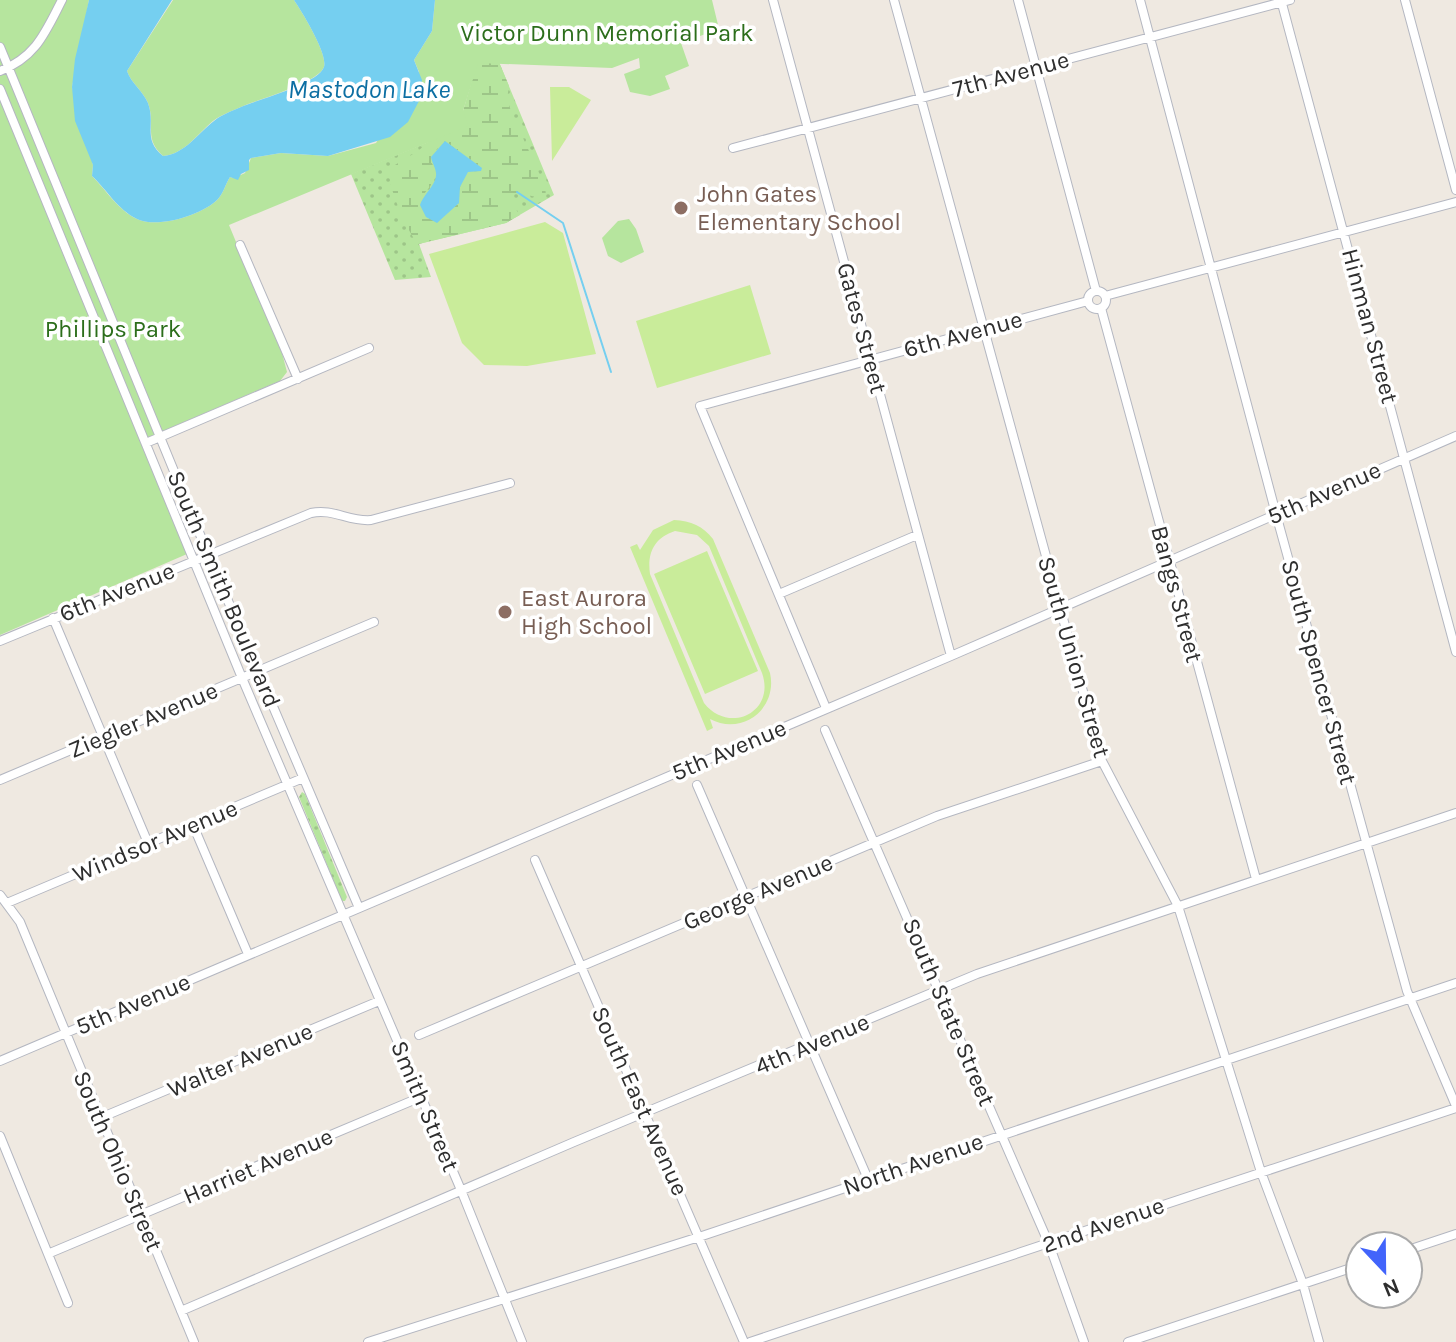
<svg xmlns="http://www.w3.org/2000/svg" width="1456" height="1342" font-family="Karla,sans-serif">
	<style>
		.grass { fill: url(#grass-dots) }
		.wetland { fill: url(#wetland-marsh); fill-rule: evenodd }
		.park { fill: #b6e59e }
		.pitch { fill: #c9ec9a; fill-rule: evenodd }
		.water { fill: #75cff0 }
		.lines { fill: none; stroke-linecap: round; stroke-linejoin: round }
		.stream { stroke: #75cff0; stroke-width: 2 }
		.minor-casing { stroke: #b4b7c1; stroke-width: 10 }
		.minor { stroke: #fff; stroke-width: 8 }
		.education-dot { fill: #8d6e63; stroke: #fff; stroke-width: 3 }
		.labels { text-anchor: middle; stroke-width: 7; stroke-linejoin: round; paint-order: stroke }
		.park-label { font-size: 24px; fill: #2c6e1b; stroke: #fff }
		.street-label { font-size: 24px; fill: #2e2e2e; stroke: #fff }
		.education-label { font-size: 24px; fill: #785e54; stroke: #fff; text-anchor: start }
		.water-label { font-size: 26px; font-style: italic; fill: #0d6fa3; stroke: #fff }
	</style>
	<defs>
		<pattern id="grass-dots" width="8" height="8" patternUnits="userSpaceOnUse" patternTransform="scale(2)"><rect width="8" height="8" fill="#b6e59e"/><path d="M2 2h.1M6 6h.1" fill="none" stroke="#9dc588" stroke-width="1.8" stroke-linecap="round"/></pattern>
		<pattern id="wetland-marsh" width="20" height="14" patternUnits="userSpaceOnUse" patternTransform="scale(2)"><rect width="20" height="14" fill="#b6e59e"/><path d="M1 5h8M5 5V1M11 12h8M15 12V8" fill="none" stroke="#9dc588"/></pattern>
	</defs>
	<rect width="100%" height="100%" fill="#efe9e1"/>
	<!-- grass -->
	<path class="grass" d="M499 62 554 195 506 223 419 244 431 277 395 280 351 174 467 126 463 111Z
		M302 792 305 794 347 897 345 901H342L299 797Z"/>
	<!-- wetland -->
	<path class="wetland" d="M499 62 509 86 507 99 512 114 545 186 546 196C536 201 523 190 511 194L509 200 520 215 506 223 418 244C408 233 385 182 390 168L418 151 463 111 477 63ZM445 141 482 168 478 171 468 172 460 187 459 203 451 208 424 194C433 183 440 175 431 162L435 151Z"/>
	<!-- park -->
	<path class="park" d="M0 0H89L72 87 93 165 92 176C106 190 118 210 137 219 157 229 203 215 218 199 223 194 226 183 230 177L234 178 245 173 251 158 281 153 328 156 376 143 419 72 414 60 432 31 435 0H712L719 29 681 43 689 66 665 76 670 89 650 96 630 92 624 74 640 68 639 58 612 68 478 63 463 111 468 126 229 225 282 353 287 372 280 381 142 440 187 554 0 635Z
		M173 0H294C302 12 328 54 324 67 318 83 259 99 241 107 232 111 221 115 213 121 197 134 185 154 163 156 143 138 156 125 148 103 143 91 131 83 127 71Z
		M629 219 636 229 644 252 621 263 608 256 602 238 618 221Z"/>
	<!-- pitch -->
	<path class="pitch" d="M550 87H569L591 100 552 161Z
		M545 222 563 233 596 354 527 366 484 365 462 343 429 254Z
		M750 285 771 354 657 388 636 321Z
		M674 520C691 521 703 526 713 539L770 673C778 709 742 736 710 719L713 728 707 731 630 547 637 544 640 550 653 530ZM675 531 697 535 709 546 762 673C776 712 729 735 704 703L650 574C647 553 654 538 675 531Z
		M707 551 758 671 705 694 654 574Z"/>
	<!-- water -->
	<path class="water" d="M89 0H172L127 71C131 83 143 91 148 103 156 125 142 139 163 156 185 154 197 134 214 121 221 115 232 111 241 107 259 99 318 84 324 67 328 54 302 12 294 0H435L432 31 414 60 422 80 419 101 408 122 390 137 328 156 281 153 251 158 249 160V170L241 174 238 180 230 177C226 183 223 194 218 199 203 215 157 229 137 219 117 209 108 191 92 176L93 165 75 121 72 87 75 59Z
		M445 141 482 168 481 171 468 172 460 187 459 203 437 223 426 217 420 205C423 195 435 186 436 176 437 170 432 163 431 157Z"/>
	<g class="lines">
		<!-- stream -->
		<path class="stream" d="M517 192 563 223 611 372"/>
		<!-- minor casing -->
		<g class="minor-casing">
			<path id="minor" d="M773 0 951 656
				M894 0 1102 761 1178 906 1261 1172 1303 1284 1319 1342
				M1018 0 1096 291
				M1140 0 1276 514 1407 991 1456 1106
				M1281 0 1456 652
				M1405 0 1456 190
				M0 47 208 554 359 908
				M0 71C36 57 45 33 62 0
				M0 89 242 678 461 1190 522 1342
				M733 148 1290 0
				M240 245 298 379
				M1088 300a9 9 0 1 1 18 0a9 9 0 1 1-18 0Z
				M1105 296 1456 202
				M1101 308 1256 879
				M146 443 369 348
				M779 594 917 535
				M53 618 148 843
				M0 641 311 513C333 508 349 522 371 520L510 483
				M826 708 700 406 1088 301
				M825 730 1049 1244 1084 1342
				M0 780 374 622
				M697 785 868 1179
				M193 825 248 954
				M535 860 744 1342
				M0 895 20 922 194 1342
				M7 903 303 778
				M419 1035 937 816 1102 761
				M0 1061 951 656 1456 436
				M100 1118 379 1001
				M0 1136 68 1303
				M1408 1250 1456 1234
				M50 1253 421 1097
				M181 1311 574 1142 977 974 1456 813
				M368 1342 699 1237 1456 983
				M750 1342 1456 1108
				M1128 1342 1360 1265"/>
		</g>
		<!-- minor -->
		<use href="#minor" class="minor"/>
	</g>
	<!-- markers -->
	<g class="education-dot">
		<circle cx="681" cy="208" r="8"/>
		<circle cx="505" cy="612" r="8"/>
	</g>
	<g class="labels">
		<!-- park labels -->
		<g class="park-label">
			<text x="607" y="41">Victor Dunn Memorial Park</text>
			<text x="113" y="337">Phillips Park</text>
		</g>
		<!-- street labels -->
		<g class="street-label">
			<text transform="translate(1011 74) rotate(-15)" y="8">7th Avenue</text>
			<text transform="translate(1370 326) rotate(75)" y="8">Hinman Street</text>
			<text transform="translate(862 328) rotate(75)" y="8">Gates Street</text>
			<text transform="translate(963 334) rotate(-15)" y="8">6th Avenue</text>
			<text transform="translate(1324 493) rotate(-24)" y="8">5th Avenue</text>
			<text transform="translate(224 589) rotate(67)" y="8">South Smith Boulevard</text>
			<text transform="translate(117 592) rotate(-22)" y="8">6th Avenue</text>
			<text transform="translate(1177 594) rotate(75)" y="8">Bangs Street</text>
			<text transform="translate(1074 657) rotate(74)" y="8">South Union Street</text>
			<text transform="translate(1319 672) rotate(75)" y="8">South Spencer Street</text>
			<text transform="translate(143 720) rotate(-23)" y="8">Ziegler Avenue</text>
			<text transform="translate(729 750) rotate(-23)" y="8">5th Avenue</text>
			<text transform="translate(155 841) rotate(-23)" y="8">Windsor Avenue</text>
			<text transform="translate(758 892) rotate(-23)" y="8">George Avenue</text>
			<text transform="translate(133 1004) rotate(-23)" y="8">5th Avenue</text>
			<text transform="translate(949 1012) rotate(67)" y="8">South State Street</text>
			<text transform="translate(812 1044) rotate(-23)" y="8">4th Avenue</text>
			<text transform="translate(240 1060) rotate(-23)" y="8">Walter Avenue</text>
			<text transform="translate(640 1101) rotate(66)" y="8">South East Avenue</text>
			<text transform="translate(425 1106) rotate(67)" y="8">Smith Street</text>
			<text transform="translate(118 1161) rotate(67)" y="8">South Ohio Street</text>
			<text transform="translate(913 1164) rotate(-19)" y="8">North Avenue</text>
			<text transform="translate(258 1166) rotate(-23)" y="8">Harriet Avenue</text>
			<text transform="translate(1103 1225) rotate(-19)" y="8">2nd Avenue</text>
		</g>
		<!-- education labels -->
		<g class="education-label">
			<text x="697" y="202">John Gates<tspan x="697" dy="28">Elementary School</tspan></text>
			<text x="521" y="606">East Aurora<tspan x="521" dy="28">High School</tspan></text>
		</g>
		<!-- water labels -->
		<g class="water-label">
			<text x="369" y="98">Mastodon Lake</text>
		</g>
	</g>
	<!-- north arrow -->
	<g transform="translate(1384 1270) rotate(158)"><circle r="38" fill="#ffffff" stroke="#ababab" stroke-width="2"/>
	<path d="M0-6L14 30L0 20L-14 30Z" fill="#4264fb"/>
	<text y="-12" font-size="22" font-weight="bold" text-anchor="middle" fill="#2e2e2e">N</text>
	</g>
</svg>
